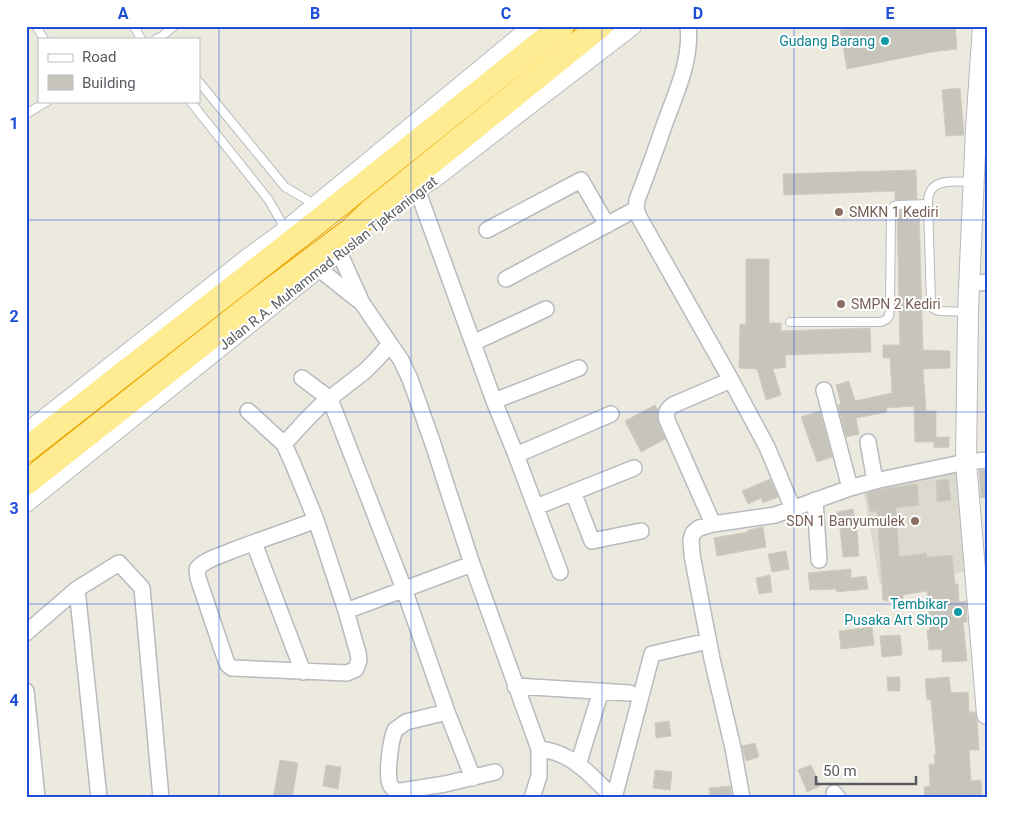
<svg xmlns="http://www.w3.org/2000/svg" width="1013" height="824" font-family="Roboto,sans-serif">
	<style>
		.education { fill: #dcd9ce }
		.building { fill: #c7c4bc; stroke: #d1cbbd }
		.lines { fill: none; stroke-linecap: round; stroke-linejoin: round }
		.service-casing { stroke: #b7babf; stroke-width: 10 }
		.minor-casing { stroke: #b7babf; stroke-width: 18 }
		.tertiary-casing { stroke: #b7babf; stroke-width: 20 }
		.secondary-casing { stroke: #b5b9bf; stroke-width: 22 }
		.trunk-casing { stroke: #eba800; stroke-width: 26 }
		.service { stroke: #fff; stroke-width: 8 }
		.minor { stroke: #fff; stroke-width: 15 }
		.tertiary { stroke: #fff; stroke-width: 18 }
		.secondary { stroke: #fff; stroke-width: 20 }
		.trunk { stroke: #ffeb92; stroke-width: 24 }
		.grid { fill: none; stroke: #1d4ed8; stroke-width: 1; stroke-opacity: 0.55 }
		.culture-dot { fill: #0f9aa8; stroke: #fff; stroke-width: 2 }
		.education-dot { fill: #8d6e63; stroke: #fff; stroke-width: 2 }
		.labels { text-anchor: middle; stroke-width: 4; stroke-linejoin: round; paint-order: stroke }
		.culture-label { font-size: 14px; fill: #0d838f; stroke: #fff; text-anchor: end }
		.education-label { font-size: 14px; fill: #785e54; stroke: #fff; text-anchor: start }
		.street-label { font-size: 14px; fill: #585c61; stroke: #fff }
		.neatline { fill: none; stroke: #1d4ed8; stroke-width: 2 }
		.grid-label { font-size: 16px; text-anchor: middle; font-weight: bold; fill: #1d4ed8 }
	</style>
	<rect width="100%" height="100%" fill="#eceadf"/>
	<!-- education -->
	<path class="education" d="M958 468 964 572 880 584 863 489Z"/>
	<!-- building -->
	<path class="building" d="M859 26H955L957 49 932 52 847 69 840 30Z
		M960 88 964 135 946 136 942 90Z
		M916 170 917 199 895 200V191L784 195 783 174Z
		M919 210 923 350 950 351V368L923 369 926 411H936V437H949V447L934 448V442H915L914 406 886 408 887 412 856 418 859 434 846 437 838 405 841 404 836 385 849 381 855 401 892 393 890 358H883V345H900L897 212 900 211Z
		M746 259H769V323H781V331L870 328 871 352 785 355 786 367 773 369 781 395 766 400 757 369 739 368 740 324H746Z
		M655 405 658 410 657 416 658 422 665 439 641 452 625 421Z
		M820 411 832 457 817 462 801 417Z
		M979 470H986L987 497 981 498Z
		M770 479 778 497 763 503 761 498 748 504 742 491Z
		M948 479 951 500 937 502 936 481Z
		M917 484 919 505 896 508 899 557 926 553 927 557 952 555 955 584H958L959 602 966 601 967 622H963L967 661 942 662V649L929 650 927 630H930L927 591 903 595V599L885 601V600H883L877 511 870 512 867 493 878 490Z
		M853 509 857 530 859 556 843 557 840 529 837 512Z
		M763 527 766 547 717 556 714 538 748 532V530Z
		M786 551 789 569 772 572 768 554Z
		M851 569V578L866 576 868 589 836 592V589L810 590 808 573Z
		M770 575 772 592 759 594 756 578Z
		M872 627 874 645 841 649 839 631Z
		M900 635 902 655 882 657 880 636Z
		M887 677H900V691H888Z
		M949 677 951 693 968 692 969 712H975L977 720 979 750H969L971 781 981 780 982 797 970 798 969 795 942 796V798H925L924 787 930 786 929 764H935L934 755H936L931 700H927L925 679Z
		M669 721 671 736 656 738 655 723Z
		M755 743 759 757 746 761 742 746Z
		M280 760 298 763 292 798H273Z
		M326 765 341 767 338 789 323 786Z
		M811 765 820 786 807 792 798 770Z
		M655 770 672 772 670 790 653 788Z
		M730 786 732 798H710L709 788Z"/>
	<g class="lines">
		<!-- service casing -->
		<g class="service-casing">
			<path id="service" d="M36 26 44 39
				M134 26 141 39
				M156 39 161 37 174 26
				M199 82 285 187 316 205
				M190 101 268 199 286 230
				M26 114 48 101
				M968 312 940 311C933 310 932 308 931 302L928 204C928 200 928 196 930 192 936 178 960 182 972 182
				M790 322H881L887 319 889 316 890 307 891 210 894 206 899 205 928 204"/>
		</g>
		<!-- minor casing -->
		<g class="minor-casing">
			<path id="minor" d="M688 26C692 59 676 93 665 123 656 149 647 174 637 200L636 209 639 217 731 380 767 447 793 509
				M417 189 494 401 516 455 560 572
				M487 230 581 180 607 225
				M339 252 362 303 401 360 410 379 432 441 472 564 539 749V776L532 798
				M319 269 358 300
				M506 279 636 209
				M969 284 987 282
				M473 343 546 309
				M302 378 330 399 404 589 447 712 473 778
				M824 390 850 488
				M494 401 579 368
				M248 411 284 444 293 464 316 520 346 611 358 653 359 660 356 669 347 673 232 668 228 665 226 661 198 578 197 569C205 559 220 556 231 551 259 540 288 531 316 520
				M868 442 875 481
				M284 444 307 419 320 406 365 371 377 359 390 344
				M516 455 611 414
				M573 492 592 541 641 531
				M815 500 819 560
				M536 507 634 468
				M713 524 667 420C665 413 667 409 673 405L731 380
				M254 543 303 672
				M77 589 99 798
				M346 611 472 564
				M26 633 77 589 119 563 142 588 161 798
				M515 686 630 693
				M26 691 37 798
				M447 712 406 722 395 730C391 739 385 778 391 786 393 790 397 791 401 791L445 784 495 772
				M539 749C548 750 557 752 566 757 584 766 599 784 614 798
				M578 765 601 691
				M834 793 838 798
				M614 798 652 654 708 641
				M742 798 733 748 712 659 692 555 691 540 693 533 699 528 713 524 775 515 850 488 875 481 966 462 987 460"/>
		</g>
		<!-- tertiary casing -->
		<g class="tertiary-casing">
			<path id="tertiary" d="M395 206 411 193 432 180 632 26
				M26 433 249 257 286 230 533 26
				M26 503 340 251"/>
		</g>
		<!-- secondary casing -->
		<g class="secondary-casing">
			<path id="secondary" d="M983 26 976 129 968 312 966 462 987 714"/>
		</g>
		<!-- trunk casing -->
		<g class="trunk-casing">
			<path id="trunk" d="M26 450 321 219 562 26
				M26 483 258 300 350 231 372 210 600 26"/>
		</g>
		<!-- service -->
		<use href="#service" class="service"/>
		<!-- minor -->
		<use href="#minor" class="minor"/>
		<!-- tertiary -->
		<use href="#tertiary" class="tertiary"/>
		<!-- secondary -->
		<use href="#secondary" class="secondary"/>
		<!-- trunk -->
		<use href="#trunk" class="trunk"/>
	</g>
	<!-- grid -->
	<path class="grid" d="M219 26V798M411 26V798M602 26V798M794 26V798M26 220H987M26 412H987M26 604H987"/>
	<!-- markers -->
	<g class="culture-dot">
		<circle cx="885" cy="41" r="5"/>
		<circle cx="958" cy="612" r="5"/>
	</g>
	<g class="education-dot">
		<circle cx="839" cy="212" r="5"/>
		<circle cx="841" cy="304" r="5"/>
		<circle cx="915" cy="521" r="5"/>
	</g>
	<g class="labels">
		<!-- culture labels -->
		<g class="culture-label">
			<text x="875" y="46">Gudang Barang</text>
			<text x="948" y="609">Tembikar<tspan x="948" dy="16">Pusaka Art Shop</tspan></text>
		</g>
		<!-- education labels -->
		<g class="education-label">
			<text x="849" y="217">SMKN 1 Kediri</text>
			<text x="851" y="309">SMPN 2 Kediri</text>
			<text x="905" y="526" text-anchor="end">SDN 1 Banyumulek</text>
		</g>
		<!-- street labels -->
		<g class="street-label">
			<text transform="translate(328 263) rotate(-38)" y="5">Jalan R.A. Muhammad Ruslan Tjakraningrat</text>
		</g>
	</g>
	<!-- border -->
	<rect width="1013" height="824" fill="none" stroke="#ffffff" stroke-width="55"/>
	<!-- legend -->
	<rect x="38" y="38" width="162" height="65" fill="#ffffff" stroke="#bcbec0"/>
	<rect x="48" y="54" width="25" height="8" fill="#ffffff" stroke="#bcbec0"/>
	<text x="82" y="62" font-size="15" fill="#585c61">Road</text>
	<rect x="48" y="75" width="25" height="15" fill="#c7c4bc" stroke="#bcbec0"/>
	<text x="82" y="88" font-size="15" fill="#585c61">Building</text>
	<!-- scale -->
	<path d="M816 776v8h100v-8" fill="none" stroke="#585c61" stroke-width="2.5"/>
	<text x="823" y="776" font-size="15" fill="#585c61" stroke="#ffffff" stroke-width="4" paint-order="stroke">50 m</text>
	<rect x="28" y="28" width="958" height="768" class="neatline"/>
	<g class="grid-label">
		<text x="123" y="19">A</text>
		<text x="315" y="19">B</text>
		<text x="506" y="19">C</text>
		<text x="698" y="19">D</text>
		<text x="890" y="19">E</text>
		<text x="14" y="129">1</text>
		<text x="14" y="322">2</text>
		<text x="14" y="514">3</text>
		<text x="14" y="706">4</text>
	</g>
</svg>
